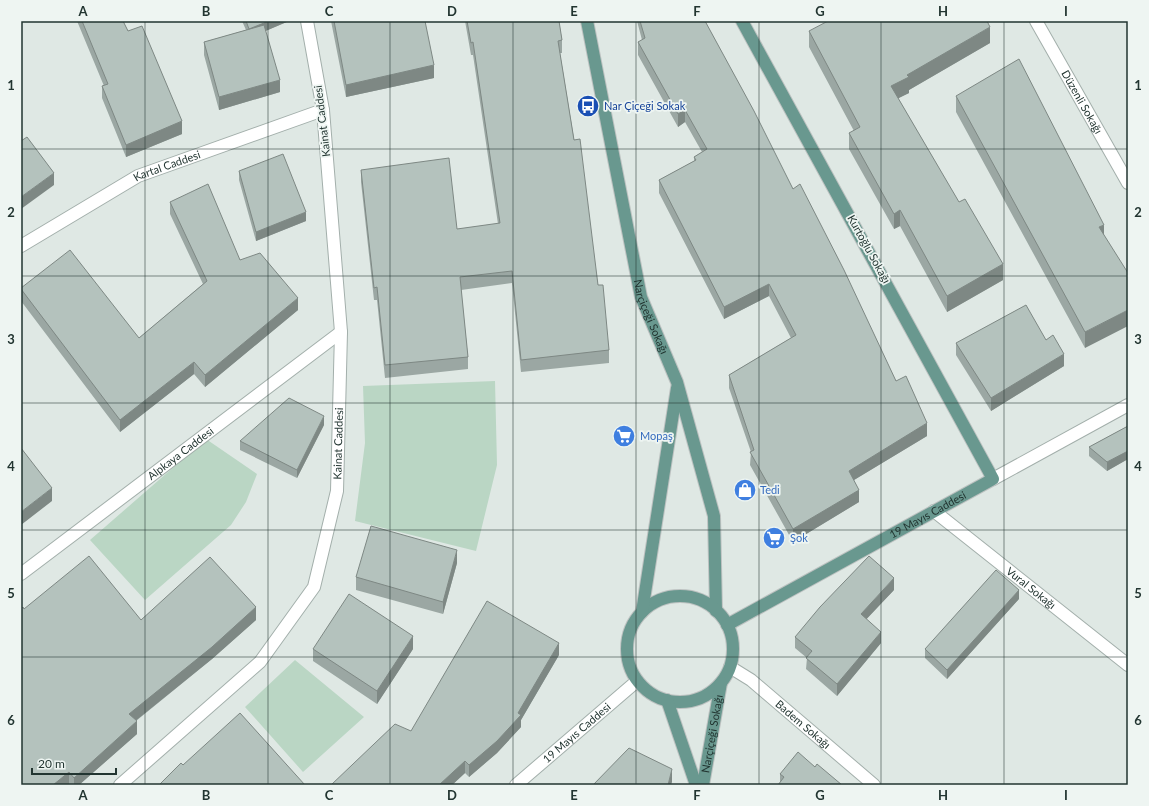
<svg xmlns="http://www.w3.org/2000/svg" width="1149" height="806" font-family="Lato,sans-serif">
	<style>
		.green { fill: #bad6c4 }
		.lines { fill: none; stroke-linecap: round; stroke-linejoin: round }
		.minor-casing { stroke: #a3afab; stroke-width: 14 }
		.tertiary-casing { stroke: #a3afab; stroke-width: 14 }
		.primary-casing { stroke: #bdc2c1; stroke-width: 14 }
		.minor { stroke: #fff; stroke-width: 12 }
		.tertiary { stroke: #fff; stroke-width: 12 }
		.primary { stroke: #69988f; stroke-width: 12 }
		.wall { fill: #9ba7a3 }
		.shaded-wall { fill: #7e8884 }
		.building { fill: #b4c2bd; stroke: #7e8884 }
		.grid { fill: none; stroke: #223531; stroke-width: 1; stroke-opacity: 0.55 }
		.labels { text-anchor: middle; stroke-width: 3.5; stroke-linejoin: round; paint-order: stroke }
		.street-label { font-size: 11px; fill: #223531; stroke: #eef5f2 }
		.transit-label { font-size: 11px; fill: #164399; stroke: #eef5f2; text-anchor: start }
		.shop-label { font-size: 11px; fill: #366cbe; stroke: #eef5f2; text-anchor: start }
		.neatline { fill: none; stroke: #223531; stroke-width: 1.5 }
		.grid-label { font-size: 13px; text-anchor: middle; font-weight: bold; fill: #223531 }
	</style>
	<rect width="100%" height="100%" fill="#dfe8e4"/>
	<!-- green -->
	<path class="green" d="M495 381 497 465 476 551 355 521 365 443 363 386Z
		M206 439 257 474 246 502 231 525 145 600 90 540Z
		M295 660 364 717 303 772 245 707Z"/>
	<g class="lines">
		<!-- minor casing -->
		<g class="minor-casing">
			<g id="minor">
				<path id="s1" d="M21 246 138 176 323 110"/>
				<path id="s2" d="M934 511 1128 665"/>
				<path id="s3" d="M21 574 341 332"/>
				<path id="s4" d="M730 667 751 680 874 785"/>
				<path id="s5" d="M120 785 260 662 314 587 337 491 341 332 323 110 307 21"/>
			</g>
		</g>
		<!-- tertiary casing -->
		<g class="tertiary-casing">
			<g id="tertiary">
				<path id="s6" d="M1036 21 1128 183"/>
				<path d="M993 479 1128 405"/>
				<path id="s7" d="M516 785 637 681"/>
			</g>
		</g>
		<!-- primary casing -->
		<g class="primary-casing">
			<g id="primary">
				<path id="s8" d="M587 21 641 297 677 382 714 516 716 611"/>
				<circle cx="680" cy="649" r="53"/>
				<path d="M642 612 677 388"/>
				<path id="s9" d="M727 625 993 479 742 21"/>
				<path d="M667 700 696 785"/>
				<path id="s10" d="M703 785 721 683"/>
			</g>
		</g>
		<!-- minor -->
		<use href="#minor" class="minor"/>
		<!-- tertiary -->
		<use href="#tertiary" class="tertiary"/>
		<!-- primary -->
		<use href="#primary" class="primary"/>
	</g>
	<!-- wall -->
	<path class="wall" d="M77 21H123L182 134 126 157 102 98V86H104Z
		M242 21H289L265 31 280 92 219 110 204 55V42L246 30Z
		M331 21H425L434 78 346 97Z
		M465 21H559L562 40V53H560L598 285 609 350V363L521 372 512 283 461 290 468 357V369L385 378 377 300H374L361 182V170L457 229 498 224 473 55H471Z
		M637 21H705L793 189 896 381 927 436 854 480 859 502 793 542 750 465 751 452 729 388V375L791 338 769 296 724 319 659 193V180L694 161V157L702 152 685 122 678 127 638 55V42L642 40Z
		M809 31 990 43 909 90V93L898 98 1003 280 947 312 900 226 894 229 849 149V133L854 131 809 47Z
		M956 96 1104 234 1085 348 956 112Z
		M239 171 306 221 256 241 239 180Z
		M170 202 240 260 298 310 205 387 194 374 120 432 21 301V288L139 338 203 284 170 214Z
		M1046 340 1064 366 991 411 956 355V343Z
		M324 425 297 478 240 450V441Z
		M1128 426V459L1107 471 1089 456V447Z
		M457 563 443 614 356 590V577Z
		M894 590 866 619 881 643 837 696 806 669 807 658 795 648V637Z
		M1019 599 947 679 925 658V649Z
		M24 609 141 620H256L212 659 136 721 137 734 79 785H70L69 784 68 785H21Z
		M313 649H413L377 704 313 661Z
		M559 655 521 720V727L497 753 469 777 465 773 452 785H331L411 731Z
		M815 767 780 782V774Z"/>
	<!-- shaded-wall -->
	<path class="shaded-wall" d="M269 21H289L249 38V29Z
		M990 27V43L909 90V93L891 102V86L907 75Z
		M434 65V78L346 97V85Z
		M280 80V92L219 110V97Z
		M685 110V122L678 127V114Z
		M182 121V134L126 157V145Z
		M54 173V185L21 209V197Z
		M900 210V226L894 229V214Z
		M306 212V221L256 241V232Z
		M1104 225V240L1099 227Z
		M1003 264V280L947 312V296Z
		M769 284V296L724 319V307Z
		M298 298V310L205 387V375Z
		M1128 310V326L1085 348V332Z
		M1064 354V366L991 411V398Z
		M194 362V374L120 432V420Z
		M324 416V425L297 478V470Z
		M927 423V436L849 483V471Z
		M1128 451V459L1107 471V462Z
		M52 488V501L21 525V512Z
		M859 490V502L793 542V529Z
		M457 550V563L443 614V602Z
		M894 578V590L861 625V614Z
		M1019 590V599L947 679V670Z
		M256 607V620L212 659 129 726V714Z
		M881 632V643L837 696V684Z
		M413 636V649L377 704V691Z
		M559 643V655L521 720V727L497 753 469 777V765L518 713Z
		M137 721V734L79 785H74V778Z
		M465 761V773L452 785H439Z
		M672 769V782L671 785H668Z
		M69 772V784L68 785H53Z"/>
	<!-- building -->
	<path class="building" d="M82 21H123L128 31 142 26 182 121 126 145 102 86 108 84Z
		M246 21H269L249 29Z
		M334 21H425L434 65 346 85Z
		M467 21H559L562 40 558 41 574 140 580 139 598 285H603L609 350 521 360 512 271 460 277 468 357 385 365 377 287 374 288 361 170 449 158 457 229 500 223 473 42 471 43Z
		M640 21H705L754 111 793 189 800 184 844 270 896 381 906 376 927 423 849 471 859 490 793 529 750 452 754 450 729 375 796 335 769 284 724 307 659 180 696 160 694 157 707 149 685 110 678 114 638 42 645 38Z
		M828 21H987L990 27 907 75 909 77 891 86 959 202 965 199 1003 264 947 296 900 210 894 214 849 133 860 127 809 31Z
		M264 25 280 80 219 97 204 42Z
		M1019 59 1104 225 1099 227 1128 273V310L1085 332 956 96Z
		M27 137 54 173 21 197V141Z
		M283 154 306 212 256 232 239 171Z
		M208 184 240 260 260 253 298 298 205 375 194 362 120 420 21 289V288L70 250 139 338 207 281 170 202Z
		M1026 305 1046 340 1053 335 1064 354 991 398 956 343Z
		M289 398 324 416 297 470 240 441Z
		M1128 426V451L1107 462 1089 447Z
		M21 448 52 488 21 512Z
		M371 526 457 550 443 602 356 577Z
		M89 556 141 620 210 557 256 607 212 647 129 714 137 721 74 778 69 772 53 785H21V609L23 607 24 609Z
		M869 556 894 578 861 614 881 632 837 684 806 658 812 651 795 637 820 607Z
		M996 570 1019 590 947 670 925 649Z
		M349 594 413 636 377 691 313 649Z
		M487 601 559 643 518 713 521 715 497 741 469 765 465 761 439 785H331L395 724 411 731Z
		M240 713 305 785H159L181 763 183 765Z
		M629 748 672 769 668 785H593Z
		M798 752 815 767 817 764 842 785H778L784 777 780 774Z"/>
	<!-- grid -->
	<path class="grid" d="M145 21V785M268 21V785M390 21V785M513 21V785M636 21V785M759 21V785M881 21V785M1004 21V785M21 149H1128M21 276H1128M21 403H1128M21 530H1128M21 657H1128"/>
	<!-- icons -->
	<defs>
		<g id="bus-disc" transform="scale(1.15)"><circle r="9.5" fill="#1a4fb4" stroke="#eef5f2"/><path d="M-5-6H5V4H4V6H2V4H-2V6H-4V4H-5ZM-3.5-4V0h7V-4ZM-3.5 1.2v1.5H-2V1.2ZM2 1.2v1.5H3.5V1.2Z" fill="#fff"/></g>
		<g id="supermarket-disc" transform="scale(1.15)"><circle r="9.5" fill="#3f7fe0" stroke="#eef5f2"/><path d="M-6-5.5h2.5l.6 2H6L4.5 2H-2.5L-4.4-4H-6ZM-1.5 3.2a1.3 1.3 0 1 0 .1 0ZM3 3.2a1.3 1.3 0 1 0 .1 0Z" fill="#fff"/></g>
		<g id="shop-disc" transform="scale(1.15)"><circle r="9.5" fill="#3f7fe0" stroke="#eef5f2"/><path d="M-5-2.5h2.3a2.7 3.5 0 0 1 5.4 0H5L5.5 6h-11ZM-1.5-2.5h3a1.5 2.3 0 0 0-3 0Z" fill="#fff"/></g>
	</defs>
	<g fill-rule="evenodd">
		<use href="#bus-disc" x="588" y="106"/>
		<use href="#supermarket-disc" x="624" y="436"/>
		<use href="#shop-disc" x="745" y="490"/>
		<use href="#supermarket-disc" x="774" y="538"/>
	</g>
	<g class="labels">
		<!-- street labels -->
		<g class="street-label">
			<text dy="4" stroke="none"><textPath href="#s6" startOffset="93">Düzenli Sokağı</textPath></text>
			<text transform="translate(322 121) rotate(-97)" y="4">Kainat Caddesi</text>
			<text dy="4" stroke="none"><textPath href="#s1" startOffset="167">Kartal Caddesi</textPath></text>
			<text transform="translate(869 249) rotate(61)" y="4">Kurtoğlu Sokağı</text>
			<text dy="4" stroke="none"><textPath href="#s8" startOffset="303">Narçiçeği Sokağı</textPath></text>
			<text dy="4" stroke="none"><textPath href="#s5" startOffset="425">Kainat Caddesi</textPath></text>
			<text dy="4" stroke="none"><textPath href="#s3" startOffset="200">Alpkaya Caddesi</textPath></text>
			<text dy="4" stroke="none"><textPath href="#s9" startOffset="229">19 Mayıs Caddesi</textPath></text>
			<text dy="4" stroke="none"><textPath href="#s2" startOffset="124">Vural Sokağı</textPath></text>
			<text dy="4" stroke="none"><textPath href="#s4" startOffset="93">Badem Sokağı</textPath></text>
			<text dy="4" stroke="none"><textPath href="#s7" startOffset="80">19 Mayıs Caddesi</textPath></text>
			<text dy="4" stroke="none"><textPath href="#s10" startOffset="52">Narçiçeği Sokağı</textPath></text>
		</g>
		<!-- transit labels -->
		<g class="transit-label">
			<text x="604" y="110">Nar Çiçeği Sokak</text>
		</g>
		<!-- shop labels -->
		<g class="shop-label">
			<text x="640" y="440">Mopaş</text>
			<text x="760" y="494">Tedi</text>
			<text x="790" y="542">Şok</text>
		</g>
	</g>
	<!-- border -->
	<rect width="1149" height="806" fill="none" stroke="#eef5f2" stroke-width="44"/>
	<!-- scale -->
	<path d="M32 768v6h84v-6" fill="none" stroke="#223531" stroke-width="2"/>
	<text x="38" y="768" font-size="12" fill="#223531" stroke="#eef5f2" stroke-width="3" paint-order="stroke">20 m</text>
	<rect x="22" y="22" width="1105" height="762" class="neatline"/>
	<g class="grid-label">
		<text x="83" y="16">A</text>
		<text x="206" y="16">B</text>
		<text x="329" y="16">C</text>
		<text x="452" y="16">D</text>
		<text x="574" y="16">E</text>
		<text x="697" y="16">F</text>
		<text x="820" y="16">G</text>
		<text x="943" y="16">H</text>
		<text x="1066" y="16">I</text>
		<text x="11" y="90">1</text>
		<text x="1138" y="90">1</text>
		<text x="11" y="217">2</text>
		<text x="1138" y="217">2</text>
		<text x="11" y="344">3</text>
		<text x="1138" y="344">3</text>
		<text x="11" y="471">4</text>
		<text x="1138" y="471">4</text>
		<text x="11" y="598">5</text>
		<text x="1138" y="598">5</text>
		<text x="11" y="725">6</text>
		<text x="1138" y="725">6</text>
		<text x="83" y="800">A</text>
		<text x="206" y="800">B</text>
		<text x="329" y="800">C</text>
		<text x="452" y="800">D</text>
		<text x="574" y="800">E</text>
		<text x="697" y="800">F</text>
		<text x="820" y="800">G</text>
		<text x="943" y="800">H</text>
		<text x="1066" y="800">I</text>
	</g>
</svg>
